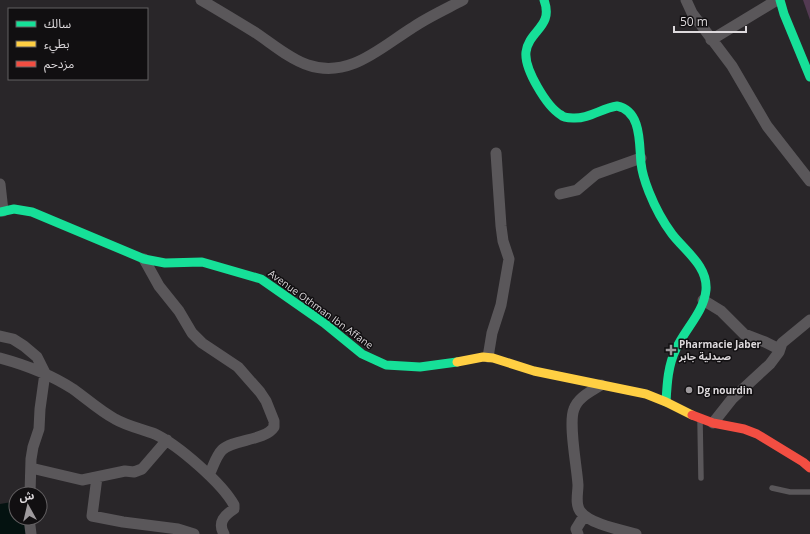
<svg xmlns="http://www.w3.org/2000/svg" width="810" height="534" font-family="'Open Sans','Noto Sans Arabic',sans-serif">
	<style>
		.green { fill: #533a52 }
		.water { fill: #041210 }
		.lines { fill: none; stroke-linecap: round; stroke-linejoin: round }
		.lane { stroke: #5a575a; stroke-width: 5.5 }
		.street { stroke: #5a575a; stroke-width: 11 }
		.fast { stroke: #16e098; stroke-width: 9 }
		.slow { stroke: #ffcf43; stroke-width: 9 }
		.jam { stroke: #f24e42; stroke-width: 9 }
		.poi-dot { fill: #9e9a9d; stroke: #110f11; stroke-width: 1.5 }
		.labels { text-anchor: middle; stroke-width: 3; stroke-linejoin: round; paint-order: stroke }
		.street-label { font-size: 10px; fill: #ddd9dc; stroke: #110f11 }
		.poi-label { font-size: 10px; font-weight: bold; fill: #ddd9dc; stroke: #110f11; text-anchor: start }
	</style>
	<rect width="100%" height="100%" fill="#292629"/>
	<!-- green -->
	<path class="green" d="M803 0H810V20Z"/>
	<!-- water -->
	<path class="water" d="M12 502 16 505V518H29L34 534H0V504Z"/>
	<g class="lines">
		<!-- lane -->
		<path class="lane" d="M700 420 701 478
			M772 488 790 492H810"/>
		<!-- street -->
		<path class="street" d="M201 0C220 11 238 22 256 33 271 43 291 60 308 65 349 79 380 48 412 28 428 17 446 9 463 0
			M686 0 692 13 732 66 767 126 810 181
			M711 40 777 0
			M0 184 3 211
			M560 194 577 190 596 174 641 158
			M144 259 159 286 179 311 192 333 202 343 238 367 260 392 266 401 274 421V427C265 441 233 439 222 450 216 456 213 467 209 475
			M703 300 721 311 744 334 765 342 779 349
			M0 336 13 339 24 346 37 357 45 373 40 409 39 429 33 447 31 459 30 494
			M488 357 492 333 501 305 509 259 503 241 501 226 496 153
			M0 358C26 365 50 374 73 389 87 399 100 411 115 419 127 426 142 429 155 434 178 445 222 483 234 505V509C225 515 217 522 224 534
			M601 385C592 391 578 397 574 409 568 423 577 467 578 485 578 493 575 504 580 511 589 524 621 530 636 534
			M713 423 732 399 770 364 779 352 782 343 810 320
			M31 468 82 480 125 471 134 472 142 469 167 440
			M97 477 92 516 123 522 178 529 194 534
			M29 518 31 534
			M578 534 576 529 584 516"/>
		<!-- fast -->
		<path class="fast" d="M544 0C554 27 529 30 526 52 524 69 547 107 561 115 564 118 569 118 573 118 589 119 602 108 617 106 642 111 639 144 641 163 642 173 645 182 649 192 655 207 663 222 672 234 685 251 708 266 706 290 704 312 685 329 676 349 668 365 667 384 666 402
			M780 0 784 14 810 77
			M0 212 14 209 32 212 144 259 165 263 202 262 261 279 324 323 362 354 386 365 420 367 457 362"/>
		<!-- slow -->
		<path class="slow" d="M457 362 483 357 493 358 534 371 646 394 666 402 692 415"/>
		<!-- jam -->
		<path class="jam" d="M692 415 713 423 744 429 757 434 803 462 810 468"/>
	</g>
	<!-- markers -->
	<g class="poi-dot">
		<path d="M669 344h4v4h4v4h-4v4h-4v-4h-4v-4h4z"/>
		<circle cx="689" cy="390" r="4"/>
	</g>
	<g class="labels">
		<!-- street labels -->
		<g class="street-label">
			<text transform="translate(321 309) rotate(36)" y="4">Avenue Othman Ibn Affane</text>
		</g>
		<!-- poi labels -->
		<g class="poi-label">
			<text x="679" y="348">Pharmacie Jaber<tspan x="679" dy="12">صيدلية جابر</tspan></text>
			<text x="697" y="394">Dg nourdin</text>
		</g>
	</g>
	<!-- legend -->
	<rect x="8" y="8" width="140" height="72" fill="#110f11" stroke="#636062"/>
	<rect x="16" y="21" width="20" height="6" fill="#16e098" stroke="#636062"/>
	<text x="44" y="28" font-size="12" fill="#ddd9dc">سالك</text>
	<rect x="16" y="41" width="20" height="6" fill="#ffcf43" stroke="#636062"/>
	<text x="44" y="48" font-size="12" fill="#ddd9dc">بطيء</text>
	<rect x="16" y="61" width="20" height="6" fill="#f24e42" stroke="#636062"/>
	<text x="44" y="68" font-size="12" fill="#ddd9dc">مزدحم</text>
	<!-- north arrow -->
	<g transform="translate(28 506) rotate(352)"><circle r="19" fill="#110f11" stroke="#636062"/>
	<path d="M0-3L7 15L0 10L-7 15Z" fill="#9e9a9d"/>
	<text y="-6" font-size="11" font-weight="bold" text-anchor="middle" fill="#ddd9dc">ش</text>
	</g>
	<!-- scale -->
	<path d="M674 26v6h72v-6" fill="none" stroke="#ddd9dc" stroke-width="2"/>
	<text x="680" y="26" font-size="12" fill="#ddd9dc" stroke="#110f11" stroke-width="3" paint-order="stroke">50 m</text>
</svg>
